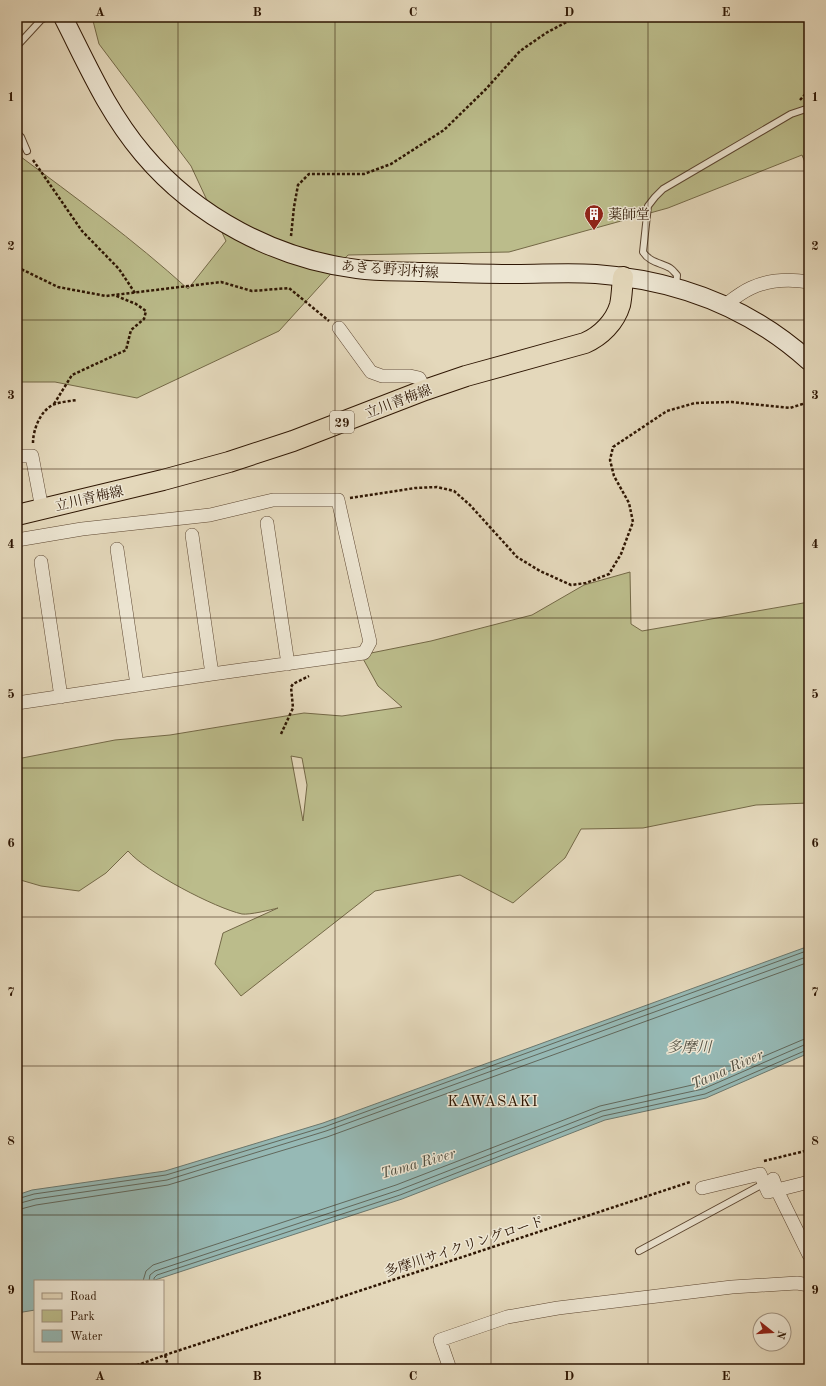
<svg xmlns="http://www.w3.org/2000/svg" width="826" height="1386" font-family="'Old Standard TT','Noto Serif JP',serif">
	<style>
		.green { fill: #bbbc8b; stroke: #746947; fill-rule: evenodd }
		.water { fill: #96b9b5; stroke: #6c786e }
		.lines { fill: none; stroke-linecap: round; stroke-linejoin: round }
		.shore { stroke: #62685c; stroke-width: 1 }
		.service-casing { stroke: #5c4631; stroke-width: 8 }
		.minor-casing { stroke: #5c4631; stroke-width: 14 }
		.secondary-casing { stroke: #2e1603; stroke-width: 20 }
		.primary-casing { stroke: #2e1603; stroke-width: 22 }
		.path { stroke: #2e1603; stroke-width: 2.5; stroke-dasharray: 3 2; stroke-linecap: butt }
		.service { stroke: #ede6d3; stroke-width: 6 }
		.minor { stroke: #ede6d3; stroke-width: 13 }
		.secondary { stroke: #ede6d3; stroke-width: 18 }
		.primary { stroke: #e4d8bb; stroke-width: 20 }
		.grid { fill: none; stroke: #2e1603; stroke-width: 1; stroke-opacity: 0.55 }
		.labels { text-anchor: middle; stroke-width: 3; stroke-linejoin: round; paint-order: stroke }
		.shield { fill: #ede6d3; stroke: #675441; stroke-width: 1 }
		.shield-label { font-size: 13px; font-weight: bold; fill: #2e1603 }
		.poi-label { font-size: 14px; fill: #2e1603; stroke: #ede6d3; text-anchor: start }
		.street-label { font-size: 14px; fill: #2e1603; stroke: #ede6d3 }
		.water-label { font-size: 15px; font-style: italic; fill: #524f41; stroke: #ede6d3 }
		.neighbourhood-label { font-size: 15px; letter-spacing: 1px; fill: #2e1603; stroke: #ede6d3 }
		.neatline { fill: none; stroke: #2e1603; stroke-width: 1.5 }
		.grid-label { font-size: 13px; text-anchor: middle; font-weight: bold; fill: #2e1603 }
	</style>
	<rect width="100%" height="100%" fill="#e4d8bb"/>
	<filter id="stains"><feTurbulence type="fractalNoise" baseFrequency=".005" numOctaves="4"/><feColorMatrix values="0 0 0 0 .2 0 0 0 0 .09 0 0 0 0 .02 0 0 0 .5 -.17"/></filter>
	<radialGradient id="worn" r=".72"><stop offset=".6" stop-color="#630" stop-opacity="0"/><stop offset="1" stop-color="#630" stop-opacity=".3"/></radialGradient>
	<!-- green -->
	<path class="green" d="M92 17H809V172L802 155 668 208 509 252 348 255 279 331 137 398 55 382H17V154C75 197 134 240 188 289L226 241 191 166 99 44Z
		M630 572 631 624 642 631 809 602V803L756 805 643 828 581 829 565 858 513 903 460 875 375 891 241 996 215 964 223 933 278 908C270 910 250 915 242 914 215 908 146 872 128 851L106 873 79 891 41 886 17 879V759L115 740 170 735 304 713 342 716 402 707 378 686 361 655 431 641 532 615 584 585ZM291 756 302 758 307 785 303 821Z"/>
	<!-- water -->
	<path class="water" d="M809 946V1053L706 1098 605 1120 402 1199 152 1281H35V1310L17 1313V1195L32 1190 165 1171 323 1123Z"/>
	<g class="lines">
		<!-- shore -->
		<path class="shore" d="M17 1199 34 1194 166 1175 324 1127 809 950
			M17 1204 35 1199 167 1180 326 1131 809 956
			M17 1210 36 1205 168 1185 327 1137 809 962
			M143 1281 146 1271 153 1265 396 1185 600 1106 701 1083 802 1040 809 1038
			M149 1281 150 1275 155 1271 399 1190 602 1111 703 1089 804 1045 809 1044
			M154 1281V1278L157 1275 400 1195 603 1116 705 1094 809 1049"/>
		<!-- service casing -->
		<g class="service-casing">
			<path id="service" d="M17 46 41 20 47 17
				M17 133 21 137 27 151
				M676 287 677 275C675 273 673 270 670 268 661 263 649 262 643 252L648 206 655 197 663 189 791 114 809 108
				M639 1251 765 1183"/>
		</g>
		<!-- minor casing -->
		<g class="minor-casing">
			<path id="minor" d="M725 305C733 299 742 292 751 288 768 280 790 279 809 282
				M339 328 371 372 382 376H410L419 378 425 390
				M17 456H32L42 509
				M267 523 288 664
				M192 535 212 674
				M17 540 82 529 210 515 273 500H338L370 642 364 653 212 674 17 703
				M117 549 137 685
				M41 562 61 697
				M809 1182 777 1190 809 1255
				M702 1188 760 1174 768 1192 777 1190 773 1179
				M450 1369 440 1340 507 1317 558 1308 732 1287 797 1283 809 1285"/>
		</g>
		<!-- secondary casing -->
		<g class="secondary-casing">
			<path id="secondary" d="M63 17C88 66 107 111 143 154 196 217 276 259 357 269 379 272 401 271 423 272 454 273 485 274 516 274 543 274 569 272 596 274 677 280 748 306 809 361"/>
		</g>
		<!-- primary casing -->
		<g class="primary-casing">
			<path id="primary" d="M17 515 163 480 229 462 293 441 425 390 466 376 585 343C601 336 615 322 620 305 622 296 622 286 623 277"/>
		</g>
		<!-- path -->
		<path class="path" d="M800 100 809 90
			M33 160 82 231 119 269 135 293
			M291 236 294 207 298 185 309 174H364L391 164 444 130 486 89 520 51 546 33 576 17
			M17 267 58 287 106 296 221 282 252 291 289 288 329 321
			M54 404 72 375 126 350 131 330 144 319 146 311 136 304 114 295
			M33 443C33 429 41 409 55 404 61 402 70 401 77 400
			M350 498 415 488 437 487 454 491 470 505 517 557 540 571 571 585 586 583 609 574 621 554 633 522 629 503 614 476 610 460 613 447 667 411 695 403 732 402 790 408 809 402
			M281 734 293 708 291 687 293 684 309 676
			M764 1161 809 1150
			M165 1355 169 1369
			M127 1369 165 1355 690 1182"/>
		<!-- service -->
		<use href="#service" class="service"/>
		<!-- minor -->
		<use href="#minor" class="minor"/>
		<!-- secondary -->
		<use href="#secondary" class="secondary"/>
		<!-- primary -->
		<use href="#primary" class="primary"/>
	</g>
	<!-- grid -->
	<path class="grid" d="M178 17V1369M335 17V1369M491 17V1369M648 17V1369M17 171H809M17 320H809M17 469H809M17 618H809M17 768H809M17 917H809M17 1066H809M17 1215H809"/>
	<!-- icons -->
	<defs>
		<g id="building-pin" transform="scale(1)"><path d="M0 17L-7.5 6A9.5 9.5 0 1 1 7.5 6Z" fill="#8f2418" stroke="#ede6d3"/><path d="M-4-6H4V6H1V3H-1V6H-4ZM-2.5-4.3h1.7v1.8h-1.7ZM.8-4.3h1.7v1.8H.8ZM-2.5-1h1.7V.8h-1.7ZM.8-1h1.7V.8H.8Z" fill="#fff"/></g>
	</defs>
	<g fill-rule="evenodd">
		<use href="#building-pin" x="594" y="214"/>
	</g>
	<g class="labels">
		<!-- shield labels -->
		<rect class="shield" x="330" y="411" width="24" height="22" rx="3"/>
		<g class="shield-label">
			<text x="342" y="427">29</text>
		</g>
		<!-- poi labels -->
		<g class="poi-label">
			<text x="608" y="219">薬師堂</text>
		</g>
		<!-- street labels -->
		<g class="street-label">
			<text transform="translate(390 269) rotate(4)" y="5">あきる野羽村線</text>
			<text transform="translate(398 401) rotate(-21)" y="5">立川青梅線</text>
			<text transform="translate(89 498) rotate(-13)" y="5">立川青梅線</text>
			<text transform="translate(464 1246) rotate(-18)" y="5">多摩川サイクリングロード</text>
		</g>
		<!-- water labels -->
		<g class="water-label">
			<text x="689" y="1052">多摩川</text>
			<text transform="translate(727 1069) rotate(-24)" y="5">Tama River</text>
			<text transform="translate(418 1163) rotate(-16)" y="5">Tama River</text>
		</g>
		<!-- neighbourhood labels -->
		<g class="neighbourhood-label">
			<text x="493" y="1106">KAWASAKI</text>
		</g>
	</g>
	<!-- margin -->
	<rect width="826" height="1386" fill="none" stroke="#e4d8bb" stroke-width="44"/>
	<!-- legend -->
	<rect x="34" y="1280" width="130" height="72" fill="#ede6d3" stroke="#a19380"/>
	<rect x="42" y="1293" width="20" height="6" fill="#e4d8bb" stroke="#a19380"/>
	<text x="70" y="1300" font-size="12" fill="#2e1603">Road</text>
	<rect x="42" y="1310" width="20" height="12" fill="#bbbc8b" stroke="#a19380"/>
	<text x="70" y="1320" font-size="12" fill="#2e1603">Park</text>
	<rect x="42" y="1330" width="20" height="12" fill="#96b9b5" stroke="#a19380"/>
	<text x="70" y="1340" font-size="12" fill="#2e1603">Water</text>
	<!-- north arrow -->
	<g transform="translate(772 1332) rotate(107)"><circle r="19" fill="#ede6d3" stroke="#a19380"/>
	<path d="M0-3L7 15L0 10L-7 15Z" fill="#8f2418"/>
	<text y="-6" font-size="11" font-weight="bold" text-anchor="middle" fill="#2e1603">N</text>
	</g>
	<rect x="22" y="22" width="782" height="1342" class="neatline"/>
	<g class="grid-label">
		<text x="100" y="16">A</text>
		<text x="257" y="16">B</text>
		<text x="413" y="16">C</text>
		<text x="569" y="16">D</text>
		<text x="726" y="16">E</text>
		<text x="11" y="101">1</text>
		<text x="815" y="101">1</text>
		<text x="11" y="250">2</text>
		<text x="815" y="250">2</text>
		<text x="11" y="399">3</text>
		<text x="815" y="399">3</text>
		<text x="11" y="548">4</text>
		<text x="815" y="548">4</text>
		<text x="11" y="698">5</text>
		<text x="815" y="698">5</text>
		<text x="11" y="847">6</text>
		<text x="815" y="847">6</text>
		<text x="11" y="996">7</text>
		<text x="815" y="996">7</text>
		<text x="11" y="1145">8</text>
		<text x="815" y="1145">8</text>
		<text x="11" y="1294">9</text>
		<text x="815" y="1294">9</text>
		<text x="100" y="1380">A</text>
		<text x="257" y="1380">B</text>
		<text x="413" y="1380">C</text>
		<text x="569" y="1380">D</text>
		<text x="726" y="1380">E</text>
	</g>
	<rect width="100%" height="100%" filter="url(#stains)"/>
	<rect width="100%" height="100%" fill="url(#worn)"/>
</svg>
